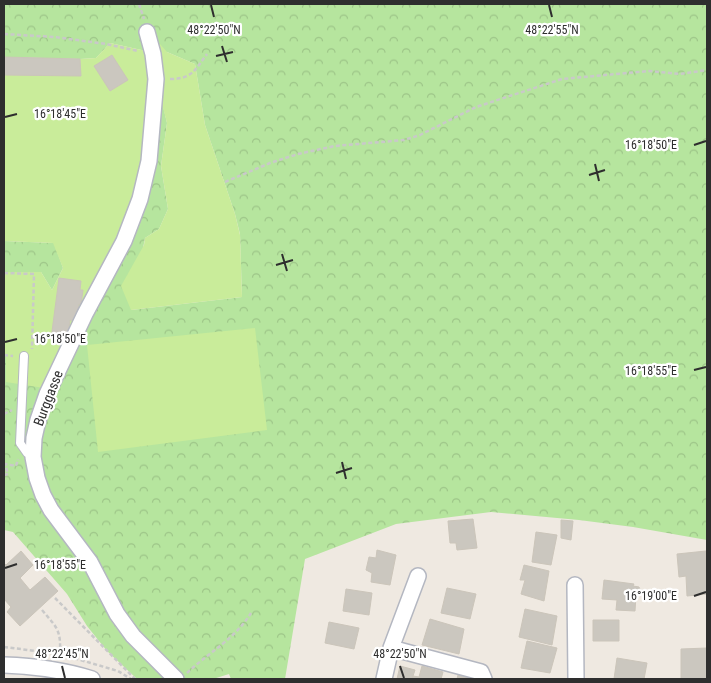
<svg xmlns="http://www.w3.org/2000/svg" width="711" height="683" font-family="'Roboto Condensed',sans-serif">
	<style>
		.forest { fill: url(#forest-crowns) }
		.pitch { fill: #c9ec9a }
		.building { fill: #cbc7bf; stroke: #cbc5ba }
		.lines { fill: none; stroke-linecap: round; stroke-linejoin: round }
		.service-casing { stroke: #b4b7c1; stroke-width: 10 }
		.minor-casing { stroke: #b4b7c1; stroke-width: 18 }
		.path { stroke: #c9c9c9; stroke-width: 2.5; stroke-dasharray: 4 2.5; stroke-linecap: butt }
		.service { stroke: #fff; stroke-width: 8 }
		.minor { stroke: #fff; stroke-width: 15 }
		.ticks { fill: none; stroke: #2e2e2e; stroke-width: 2 }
		.labels { text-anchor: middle; stroke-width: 4.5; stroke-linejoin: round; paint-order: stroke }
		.street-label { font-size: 14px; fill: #2e2e2e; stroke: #fff }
		.ticks-label { font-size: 12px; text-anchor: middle; fill: #2e2e2e; stroke: #fff; stroke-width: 4.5; stroke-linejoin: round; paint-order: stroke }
	</style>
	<defs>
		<pattern id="forest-crowns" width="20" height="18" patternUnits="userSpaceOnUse" patternTransform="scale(1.25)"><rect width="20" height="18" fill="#b6e59e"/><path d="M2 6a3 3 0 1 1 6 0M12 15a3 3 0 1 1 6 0" fill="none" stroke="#9dc588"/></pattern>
	</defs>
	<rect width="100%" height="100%" fill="#efe9e1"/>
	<!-- forest -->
	<path class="forest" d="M4 4H707V540L633 527 579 520 491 512 396 524 305 559 285 679H231L229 674 213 679H137L107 651 87 626 67 594 13 532 4 530V353L80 340 138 228 147 202 160 93 167 123 161 166 168 209 159 229 145 238 131 310 242 297 240 234 235 214 205 125 195 64 167 52 146 51 110 43 96 58 80 59 4 57Z
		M4 241 54 243 63 268 52 290 41 272H4Z"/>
	<!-- pitch -->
	<path class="pitch" d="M110 43 146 51 160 44 167 52 195 64 205 125 235 214 240 235 242 297 131 310 121 286 144 245 145 238 159 229 168 209 161 166 167 123 160 96 156 168 147 202 138 228 80 340 44 388 6 382V354L4 353V272H41L52 290 63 268 53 243 4 241V57L80 59 96 58Z
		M255 328 267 430 98 452 87 345Z"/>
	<!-- building -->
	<path class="building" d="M112 55 128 80 110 91 94 66Z
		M4 57 80 59 81 76 4 75Z
		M59 278 81 281 80 290H83L81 305 79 304 76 321 70 320 67 341 51 339Z
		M473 519 477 548 457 550 456 543H450L448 521Z
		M561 520 573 521 571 540 561 538Z
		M536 532 557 535 551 565 532 562Z
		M377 550 396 555 390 585 371 582 372 573 366 570 369 557 376 558Z
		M21 551 33 565 20 578 30 590 45 577 58 591 20 626 7 612 11 607 4 599V563L6 565Z
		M706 551 707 594 687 596 686 576 679 577 677 554Z
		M524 565 549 571 544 601 521 594 525 580H520Z
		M604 580 634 584 633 586 639 587 641 592 636 595 635 611 616 610 617 600 602 599Z
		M447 588 476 594 470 619 441 613Z
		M346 589 372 593 369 615 343 611Z
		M525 609 557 616 552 645 519 637Z
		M430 619 464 629 459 654 422 645Z
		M593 620H619V641H593Z
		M329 622 359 628 354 649 325 643Z
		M527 641 557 648 550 673 521 668Z
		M707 648V679H681V649Z
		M617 658 647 663 644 679H614Z
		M400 666 415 670 412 679H397Z
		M422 666 443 672 441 679H412L413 676 419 677Z
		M458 675 473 679H457Z"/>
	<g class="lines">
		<!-- service casing -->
		<g class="service-casing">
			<path id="service" d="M24 356 20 443 27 453 33 456"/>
		</g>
		<!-- minor casing -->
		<g class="minor-casing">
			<path id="minor" d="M147 32 153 54 156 79 149 161 140 199 124 241 85 314 47 394 38 420 34 438 33 457 37 478 43 495 51 510 90 562 117 614 133 636 176 679
				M575 585 576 679
				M391 648 481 672 484 679
				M4 665C33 666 64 670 92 679
				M384 679 391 648 418 576"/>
		</g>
		<!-- path -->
		<path class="path" d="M139 4 144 19
			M4 34 55 37 106 44 138 51
			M170 79C192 79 195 70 207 54
			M225 182 270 163 298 154 335 146 404 140 420 135 476 107 562 79 649 71 680 74 707 70
			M4 273 34 274 32 349
			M4 355 13 356
			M4 414 12 410
			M4 475 8 474 5 464 16 466 18 459
			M55 598 135 679
			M42 610C57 628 61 629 60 654
			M4 647 60 654 118 671 131 679
			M187 673C208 653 235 639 251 613"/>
		<!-- service -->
		<use href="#service" class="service"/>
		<!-- minor -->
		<use href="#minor" class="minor"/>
	</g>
	<!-- ticks -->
	<path class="ticks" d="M211 5 214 17M549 5 552 17M222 46 227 62M216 56 233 52M5 117 17 114M694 145 706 141M595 164 599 181M589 175 605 170M282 254 287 271M276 265 293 260M5 342 17 339M694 370 706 367M342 462 346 479M336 473 352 468M5 568 17 564M694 596 706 592M62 666 65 678M400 666 404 678"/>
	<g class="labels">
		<!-- street labels -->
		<g class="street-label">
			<text transform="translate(48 398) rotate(-69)" y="5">Burggasse</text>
		</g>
	</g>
	<g class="ticks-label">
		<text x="214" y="34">48°22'50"N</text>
		<text x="552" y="34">48°22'55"N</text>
		<text x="60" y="118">16°18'45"E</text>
		<text x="651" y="149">16°18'50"E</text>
		<text x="60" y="343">16°18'50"E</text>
		<text x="651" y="375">16°18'55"E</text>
		<text x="60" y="569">16°18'55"E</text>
		<text x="651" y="600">16°19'00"E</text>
		<text x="62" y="658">48°22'45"N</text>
		<text x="400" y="658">48°22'50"N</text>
	</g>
	<!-- border -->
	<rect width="711" height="683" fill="none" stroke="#2e2e2e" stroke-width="10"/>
</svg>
